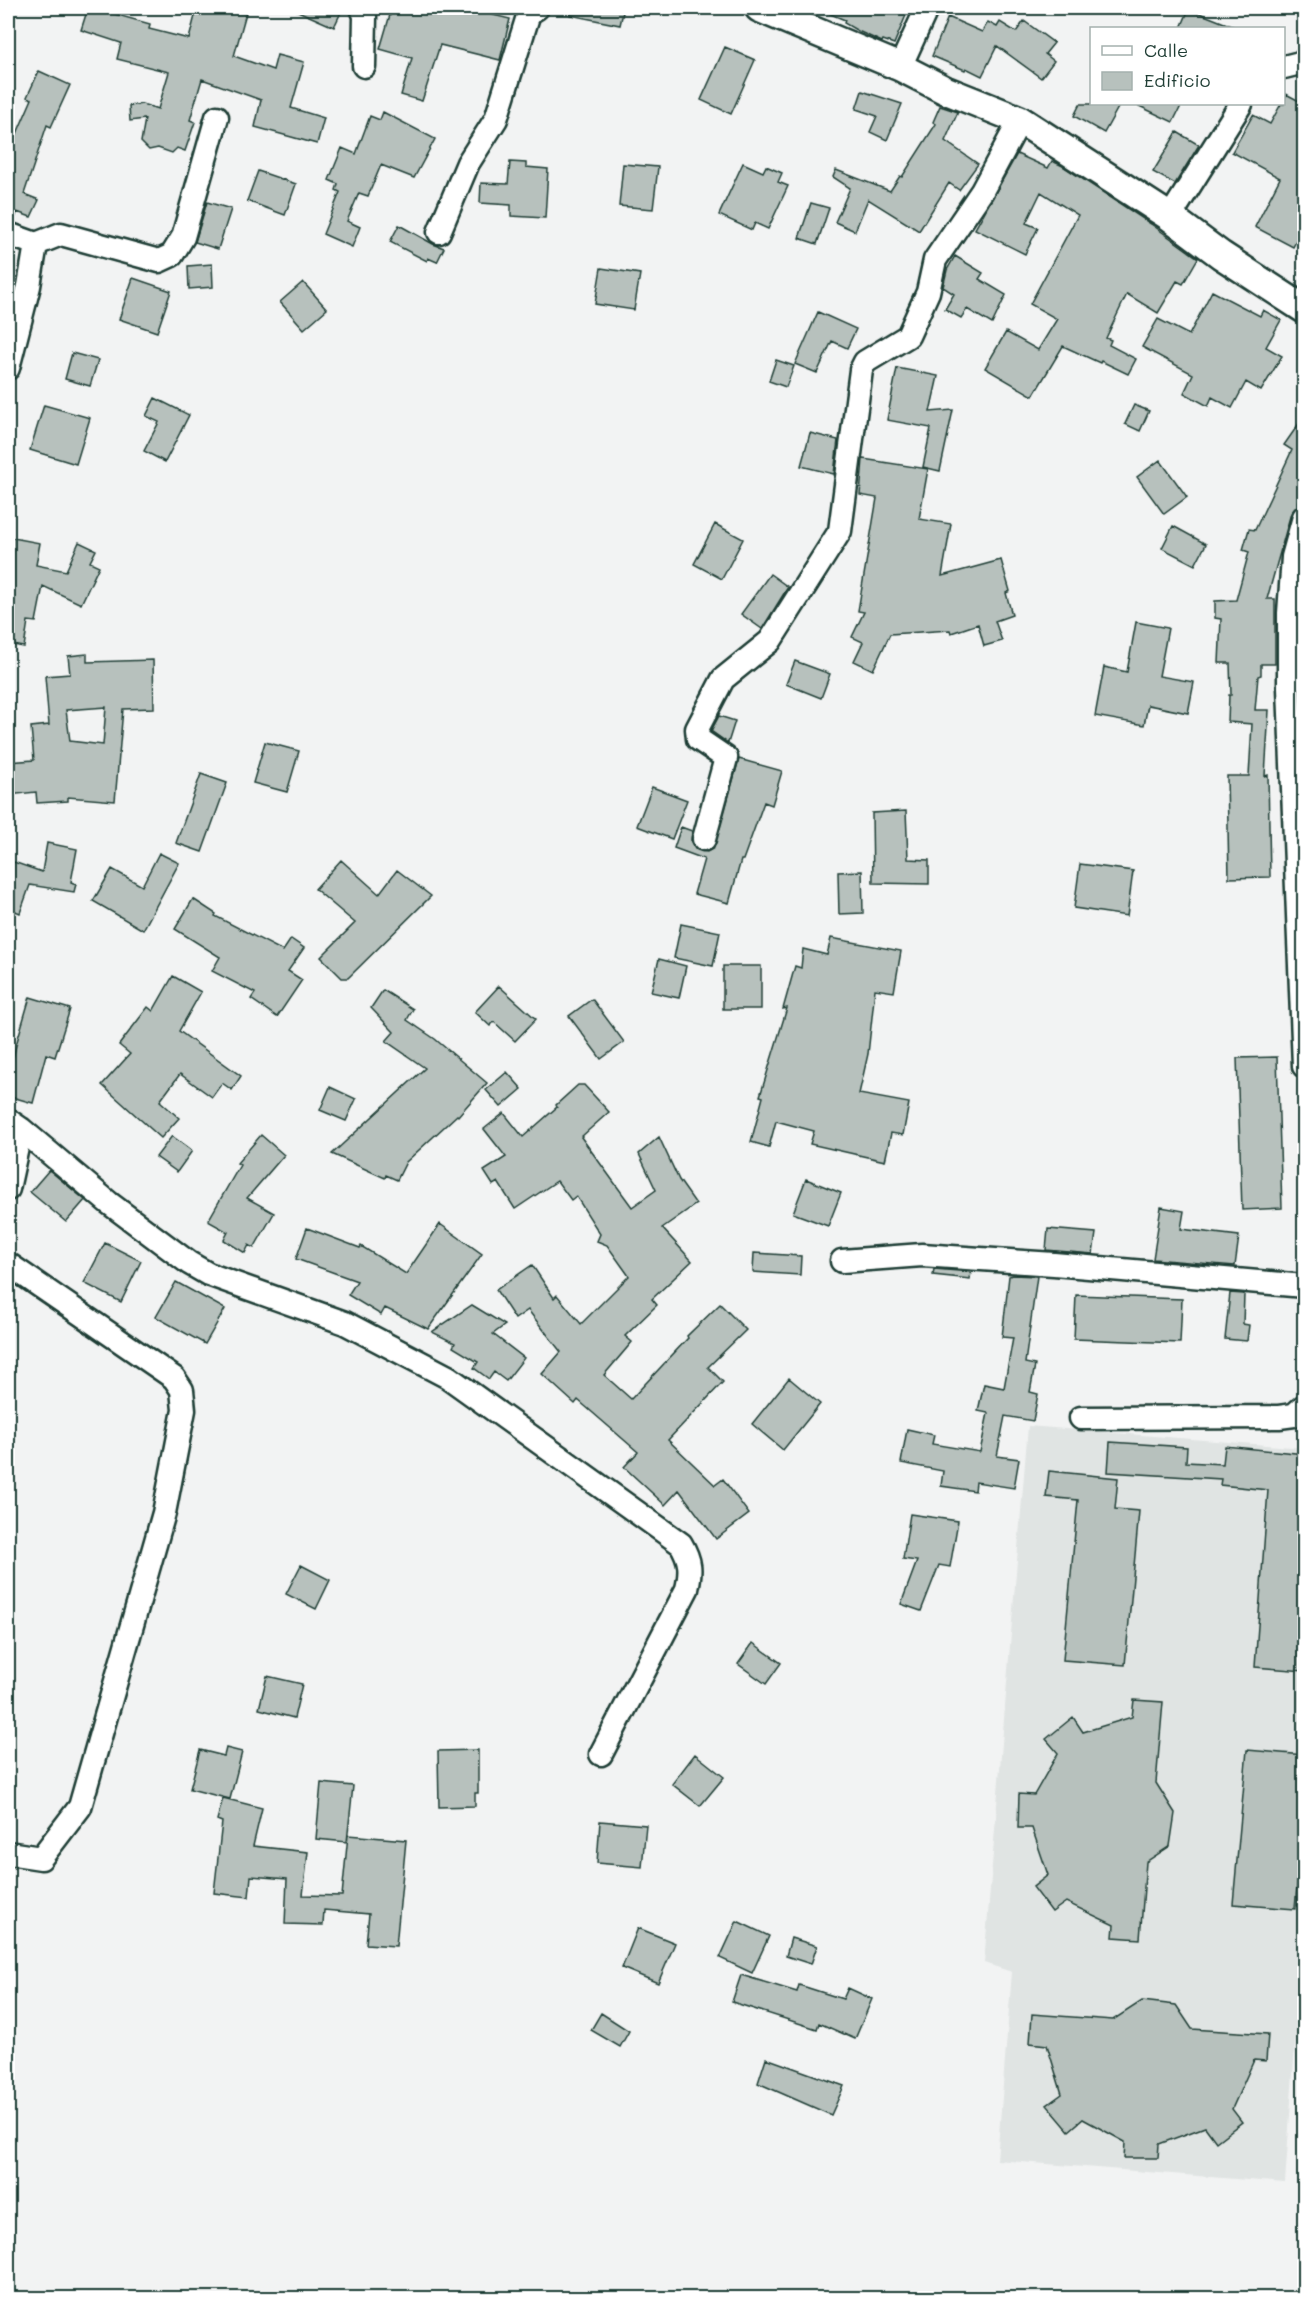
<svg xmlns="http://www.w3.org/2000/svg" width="1312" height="2306" font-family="Mali,sans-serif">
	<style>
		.built { fill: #e0e4e3 }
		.building { fill: #b7c1bd; stroke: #1f3d34; stroke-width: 1.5; fill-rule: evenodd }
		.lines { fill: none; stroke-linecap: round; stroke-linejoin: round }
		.minor-casing { stroke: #1f3d34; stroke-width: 27 }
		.major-casing { stroke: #1f3d34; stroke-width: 32 }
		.minor { stroke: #fff; stroke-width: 22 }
		.major { stroke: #fff; stroke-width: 27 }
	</style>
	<rect width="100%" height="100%" fill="#f2f3f3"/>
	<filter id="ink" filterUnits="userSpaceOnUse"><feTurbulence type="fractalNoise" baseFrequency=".0167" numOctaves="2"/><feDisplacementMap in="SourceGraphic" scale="12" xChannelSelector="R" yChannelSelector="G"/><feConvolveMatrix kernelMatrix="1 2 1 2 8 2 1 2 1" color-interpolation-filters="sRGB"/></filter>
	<g filter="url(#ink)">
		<!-- built -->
		<path class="built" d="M1028 1426 1304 1448V1923L1285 2183 997 2160 1012 1972 984 1963Z"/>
		<!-- building -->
		<path class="building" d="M88 8H97L114 13V14L150 24 149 29 189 39 197 8H224L246 13 234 56 273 70 277 55 304 62 291 108 324 118 317 144 255 127 261 100 202 79 190 120 195 122 185 151 177 148 172 153 158 148 149 150 141 142 145 119 130 121 129 106 142 104 158 109 169 72 117 59 121 43 81 30Z
			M291 8H343L334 27Z
			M392 8H464L510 19 500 60 440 45 422 101 401 95 412 58 380 49Z
			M571 8H624L620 25 570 15Z
			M816 8H909L894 44 883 40 882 42 858 31 844 23 845 20Z
			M1189 9 1237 28H1181Z
			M948 17 982 32 988 22 997 27 1000 22 1016 32 1024 21 1054 43 1045 54 1054 61 1041 78 997 46 982 76 966 68 965 70 932 56Z
			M725 47 755 60 731 114 701 100Z
			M39 71 70 85 51 127 47 125 24 194 39 200 31 217 17 212 14 222 8 221V136L15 138 32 99 27 97Z
			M862 91 902 104 887 140 870 132 877 116 856 109Z
			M1286 94 1305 104V224L1293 247 1255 227 1280 178 1232 152 1253 115 1270 124 1281 104H1284Z
			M1080 104H1120L1104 133 1074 116Z
			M1135 104H1182L1173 122Z
			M940 106 958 112 945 141 978 164 959 190 949 183 919 231 868 199 855 231 835 222 850 188 833 177 836 170 890 191 900 176 902 177 936 124 933 122Z
			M383 112 435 139 414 178 381 165 368 196 359 193 347 221 360 227 352 247 323 234 340 192 336 190 338 184 329 180 342 148 356 154 370 116 380 120Z
			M1177 132 1199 145 1175 184 1153 172Z
			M1017 154 1048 168 1052 161 1063 166 1151 224 1198 258 1183 284 1177 281 1158 313 1127 294 1106 338 1111 340 1109 345 1136 359 1128 374 1101 361 1100 363 1063 346 1033 396 985 368 1006 332 1038 350 1057 319 1030 304 1078 215 1041 192 1026 223 1038 228 1025 254 975 229Z
			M510 162 526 163V167L548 169 545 218 511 216V205L480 203 481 183 508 184Z
			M743 163 763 172 766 166 782 173 778 182 788 186 768 229 755 223 752 230 719 215Z
			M623 164 658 167 653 209 619 206Z
			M258 171 296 184 285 215 247 201Z
			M207 202 231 209 218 249 195 242Z
			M811 203 829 208 817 244 799 238Z
			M399 225 433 244 444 248 437 262 428 258 427 261 390 242Z
			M955 256 983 273 979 279 1006 295 992 324 967 309 961 318 945 309 954 294 943 287 947 270Z
			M212 264 213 287 189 289 188 266Z
			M601 268 640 274 634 310 595 304Z
			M133 278 171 291 157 332 119 319Z
			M303 282 327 309 304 329 280 302Z
			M1212 291 1260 316 1263 310 1281 320 1266 347 1282 356 1261 391 1246 382 1232 408 1212 397 1208 406 1184 393 1193 374 1142 347 1158 319 1189 335Z
			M818 312 856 329 847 348 832 341 817 373 795 364Z
			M72 353 98 360 90 386 65 379Z
			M776 360 794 366 786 387 769 381Z
			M897 368 938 376 930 412 953 410 940 471 923 467 931 428 887 420Z
			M155 398 189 415 165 462 144 451 159 422 146 416Z
			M44 405 90 418 76 464 30 450Z
			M1134 405 1149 411 1140 431 1125 424Z
			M1305 415V489L1298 503 1300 504 1291 513 1267 599H1275V664H1261V675L1258 676 1255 710H1269L1265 776 1268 775 1270 877 1229 878 1227 776H1249L1252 724 1228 722 1229 695H1231L1230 663H1219L1221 619 1215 618V601L1236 600 1249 552 1243 550 1249 529 1255 530 1292 450 1284 445Z
			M810 433 838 440 834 474 801 466Z
			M863 459 928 469 919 519 951 524 942 576 1001 560 1010 591 1006 593 1012 615 995 621 1002 641 984 646 978 624 951 633 950 630 890 634 873 670 854 661 863 642 852 637 864 612 858 611 877 498 860 495Z
			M1160 460 1187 497 1164 514 1137 477Z
			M715 524 743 539 722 579 694 564Z
			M1173 526 1206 544 1195 565 1162 548Z
			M8 537 40 543 36 565 66 571 79 542 96 550 90 562 99 566 81 604 43 586 36 622 28 621 24 647 8 644Z
			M770 574 788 587 762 629 741 614Z
			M1136 622 1168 628 1159 676 1194 682 1188 713 1148 705 1144 725 1095 716 1104 667 1127 672Z
			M87 654V662L153 660 154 708 123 709 115 801 68 797V801L37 803 36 792 8 795V762L34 760 31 727 49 725 45 676 70 674 68 656ZM106 707 103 745 70 741 66 710Z
			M795 661 830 674 821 698 786 684Z
			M719 716 735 721 728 743 711 731Z
			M265 742 299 751 287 792 253 783Z
			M739 759 782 771 772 805 764 802 743 860H741L729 903 694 894 704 859 674 848 681 827 692 831 691 842 695 849 707 852 714 848Z
			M201 774 227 783 202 852 176 843Z
			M652 787 687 800 672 839 637 826Z
			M906 811 908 859 929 860V884L873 883 872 813Z
			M47 843 77 849 71 882 76 884 74 892 30 885 20 913 8 908V860L42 872Z
			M159 853 179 863 143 930 93 901 112 869 142 886Z
			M341 860 379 894 397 870 431 896 348 978H342L321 957 355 923 315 889Z
			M1080 864 1133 871 1127 916 1074 908Z
			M862 871 863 913 839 914 838 872Z
			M193 899 216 914 215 916 283 951 291 939 304 948 288 971 302 980 277 1017 251 999 255 993 212 971 220 957 175 929Z
			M681 924 720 932 713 966 674 958Z
			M831 938 901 951 894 992 875 989 868 1054 859 1094 909 1103 903 1135 891 1133 885 1161 810 1144 814 1131 776 1121 769 1147 751 1142 763 1097 760 1096 787 1008 783 1009 795 966 801 968 803 949 827 955Z
			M659 959 686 966 679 998 651 992Z
			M723 966H761V1009H723Z
			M173 976 201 992 179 1031 241 1076 232 1090 222 1083 212 1097 180 1074 160 1101 179 1118 161 1138 102 1085 130 1054 119 1045 148 1007 153 1011Z
			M499 986 536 1019 515 1041 494 1022 490 1026 475 1012Z
			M383 990 413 1009 407 1020 435 1039 487 1083 458 1116 457 1115 406 1162 397 1180 386 1175 385 1178 332 1154 425 1068 386 1041 394 1032 371 1008Z
			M30 997 70 1009 55 1057 46 1054 33 1103 8 1096V1081L16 1045Z
			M592 999 624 1042 601 1059 569 1016Z
			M1277 1057 1282 1208 1242 1210 1237 1058Z
			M507 1072 522 1089 501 1107 486 1090Z
			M578 1085H584L609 1112 581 1137 632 1207 656 1190 639 1154 659 1137 679 1180 696 1204 662 1228 692 1261 652 1299 657 1305 625 1336 632 1342 604 1375 631 1399 688 1338 687 1336 720 1304 746 1330 708 1367 723 1382 668 1440 715 1485 723 1479 749 1514 716 1539 679 1490 665 1505 624 1467 638 1452 578 1400 575 1404 542 1374 561 1352 528 1310 515 1319 496 1290 532 1265 554 1298 557 1295 581 1324 629 1276 607 1245 597 1241 600 1234 576 1196 571 1200 557 1181 515 1209 498 1182 493 1185 484 1171 506 1157 484 1129 504 1113 523 1137 557 1107 556 1105Z
			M330 1087 356 1099 346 1121 320 1110Z
			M261 1135 284 1155 247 1198 274 1213 254 1248 249 1245 245 1253 224 1240 228 1232 208 1221 240 1165 237 1163Z
			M172 1136 192 1151 177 1172 156 1157Z
			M49 1170 85 1200 66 1222 30 1192Z
			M806 1179 841 1193 828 1226 793 1213Z
			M1161 1207 1184 1211 1181 1229 1239 1236 1235 1266 1153 1259Z
			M440 1224 482 1254 428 1329 385 1308 381 1315 348 1295 357 1281 296 1259 307 1228 360 1248 361 1246 406 1274Z
			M1048 1229 1096 1233 1093 1254 1046 1250Z
			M105 1243 141 1261 121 1302 84 1283Z
			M754 1253 801 1256 800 1275 753 1272Z
			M934 1269 971 1272 970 1279 933 1275Z
			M1013 1275 1037 1276 1025 1363 1035 1365 1030 1392 1038 1394 1033 1421 1005 1416 997 1456 1019 1459 1014 1488 976 1482 975 1491 941 1486 943 1471 901 1463 907 1429 934 1435 932 1444 980 1452 988 1413 978 1411 984 1384 1004 1388 1013 1338 1002 1337 1009 1276Z
			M176 1282 225 1309 205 1344 156 1317Z
			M1230 1293 1244 1294 1243 1324 1249 1325 1247 1341 1225 1339Z
			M1076 1295 1182 1299 1180 1343 1074 1339Z
			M472 1305 505 1325 493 1334 524 1358 506 1381 494 1372 489 1379 474 1368 478 1362 453 1347 455 1343 432 1332Z
			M789 1378 820 1404 783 1450 752 1424Z
			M1110 1442 1187 1447 1186 1462 1223 1464 1225 1446 1305 1454V1671L1255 1667 1268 1490 1220 1485 1221 1479 1108 1472Z
			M1049 1471 1118 1478 1115 1509 1139 1511 1125 1665 1063 1660 1078 1500 1046 1497Z
			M910 1514 958 1521 950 1567 939 1565 921 1611 901 1604 917 1561 903 1559Z
			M301 1565 330 1580 316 1609 286 1594Z
			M753 1643 781 1663 766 1684 738 1664Z
			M267 1676 302 1684 294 1718 259 1709Z
			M1134 1700 1163 1702 1156 1783 1175 1813 1170 1846 1146 1862 1140 1939 1113 1937 1114 1925 1066 1902 1052 1912 1033 1887 1048 1875 1032 1828H1018L1019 1794 1034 1795 1058 1753 1046 1739 1073 1717 1083 1732 1132 1717Z
			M226 1748 242 1752 230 1799 190 1789 200 1750 224 1756Z
			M478 1750V1793H475V1806L439 1807 438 1751Z
			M1247 1750 1305 1755V1797L1295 1909 1233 1904Z
			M695 1754 724 1777 700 1806 672 1784Z
			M321 1783 353 1786 347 1842 316 1839Z
			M223 1798 262 1808 253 1846 308 1852 303 1895 342 1896 348 1835 406 1840 396 1946 366 1944 369 1914 324 1910 323 1925 285 1924 287 1879 251 1876 249 1897 214 1893 222 1822 217 1820Z
			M600 1821 646 1825 642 1867 597 1863Z
			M737 1921 769 1936 752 1973 720 1958Z
			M638 1928 675 1943 658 1983 622 1968Z
			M791 1938 817 1946 811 1964 786 1956Z
			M741 1975 797 1992 799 1985 843 1999 848 1988 872 1999 855 2039 819 2023 817 2029 732 2002Z
			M1142 2001 1176 2005 1192 2029 1268 2034 1266 2061 1254 2060 1232 2109 1242 2122 1216 2142 1205 2127 1159 2144 1158 2158H1124L1125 2142 1083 2119 1069 2131 1047 2105 1062 2094 1047 2045 1030 2043 1032 2014 1113 2020Z
			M601 2013 629 2031 620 2047 591 2030Z
			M766 2058 844 2086 831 2115 758 2083Z"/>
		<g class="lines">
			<!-- minor casing -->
			<g class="minor-casing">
				<path id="minor" d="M362 8 365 16 364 66
					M900 67 927 8
					M1284 67 1304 62
					M1170 217 1241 104
					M439 232 468 163 496 119 529 13 537 8
					M8 234 36 244 61 234 159 261 172 255 183 237 217 117
					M8 368 29 286 36 244
					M1304 517 1293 557 1289 613V688L1304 1066
					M704 839 726 758 698 739 697 729 723 679 770 641 840 531 861 370 865 362 908 336 928 292 935 260 982 191 1020 120
					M8 1120 21 1129 109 1203 189 1263 208 1274 345 1323 448 1377 681 1544C691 1561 691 1571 687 1589L601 1754
					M8 1189 21 1129
					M842 1261 922 1255 1054 1264 1304 1286
					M8 1264 174 1378 182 1390 184 1410 164 1513 80 1807 41 1858 8 1853
					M1081 1418 1279 1417 1294 1415 1304 1406"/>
			</g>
			<!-- major casing -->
			<g class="major-casing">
				<path id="major" d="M759 8 900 67 945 90 1020 120 1170 217 1221 255 1304 309"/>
			</g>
			<!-- minor -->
			<use href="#minor" class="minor"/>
			<!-- major -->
			<use href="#major" class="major"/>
		</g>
	</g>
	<!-- margin -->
	<rect width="1312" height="2306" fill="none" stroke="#fff" stroke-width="30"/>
	<rect x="15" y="15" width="1282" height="2276" fill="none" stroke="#1f3d34" stroke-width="2" filter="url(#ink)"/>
	<!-- legend -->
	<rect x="1090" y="27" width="195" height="78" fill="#ffffff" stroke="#a5b1ae" stroke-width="1.5"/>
	<rect x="1102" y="46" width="30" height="9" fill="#ffffff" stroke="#a5b1ae" stroke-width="1.5"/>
	<text x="1144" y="57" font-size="18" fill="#1f3d34">Calle</text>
	<rect x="1102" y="72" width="30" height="18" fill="#b7c1bd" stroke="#a5b1ae" stroke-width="1.5"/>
	<text x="1144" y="87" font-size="18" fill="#1f3d34">Edificio</text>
</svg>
